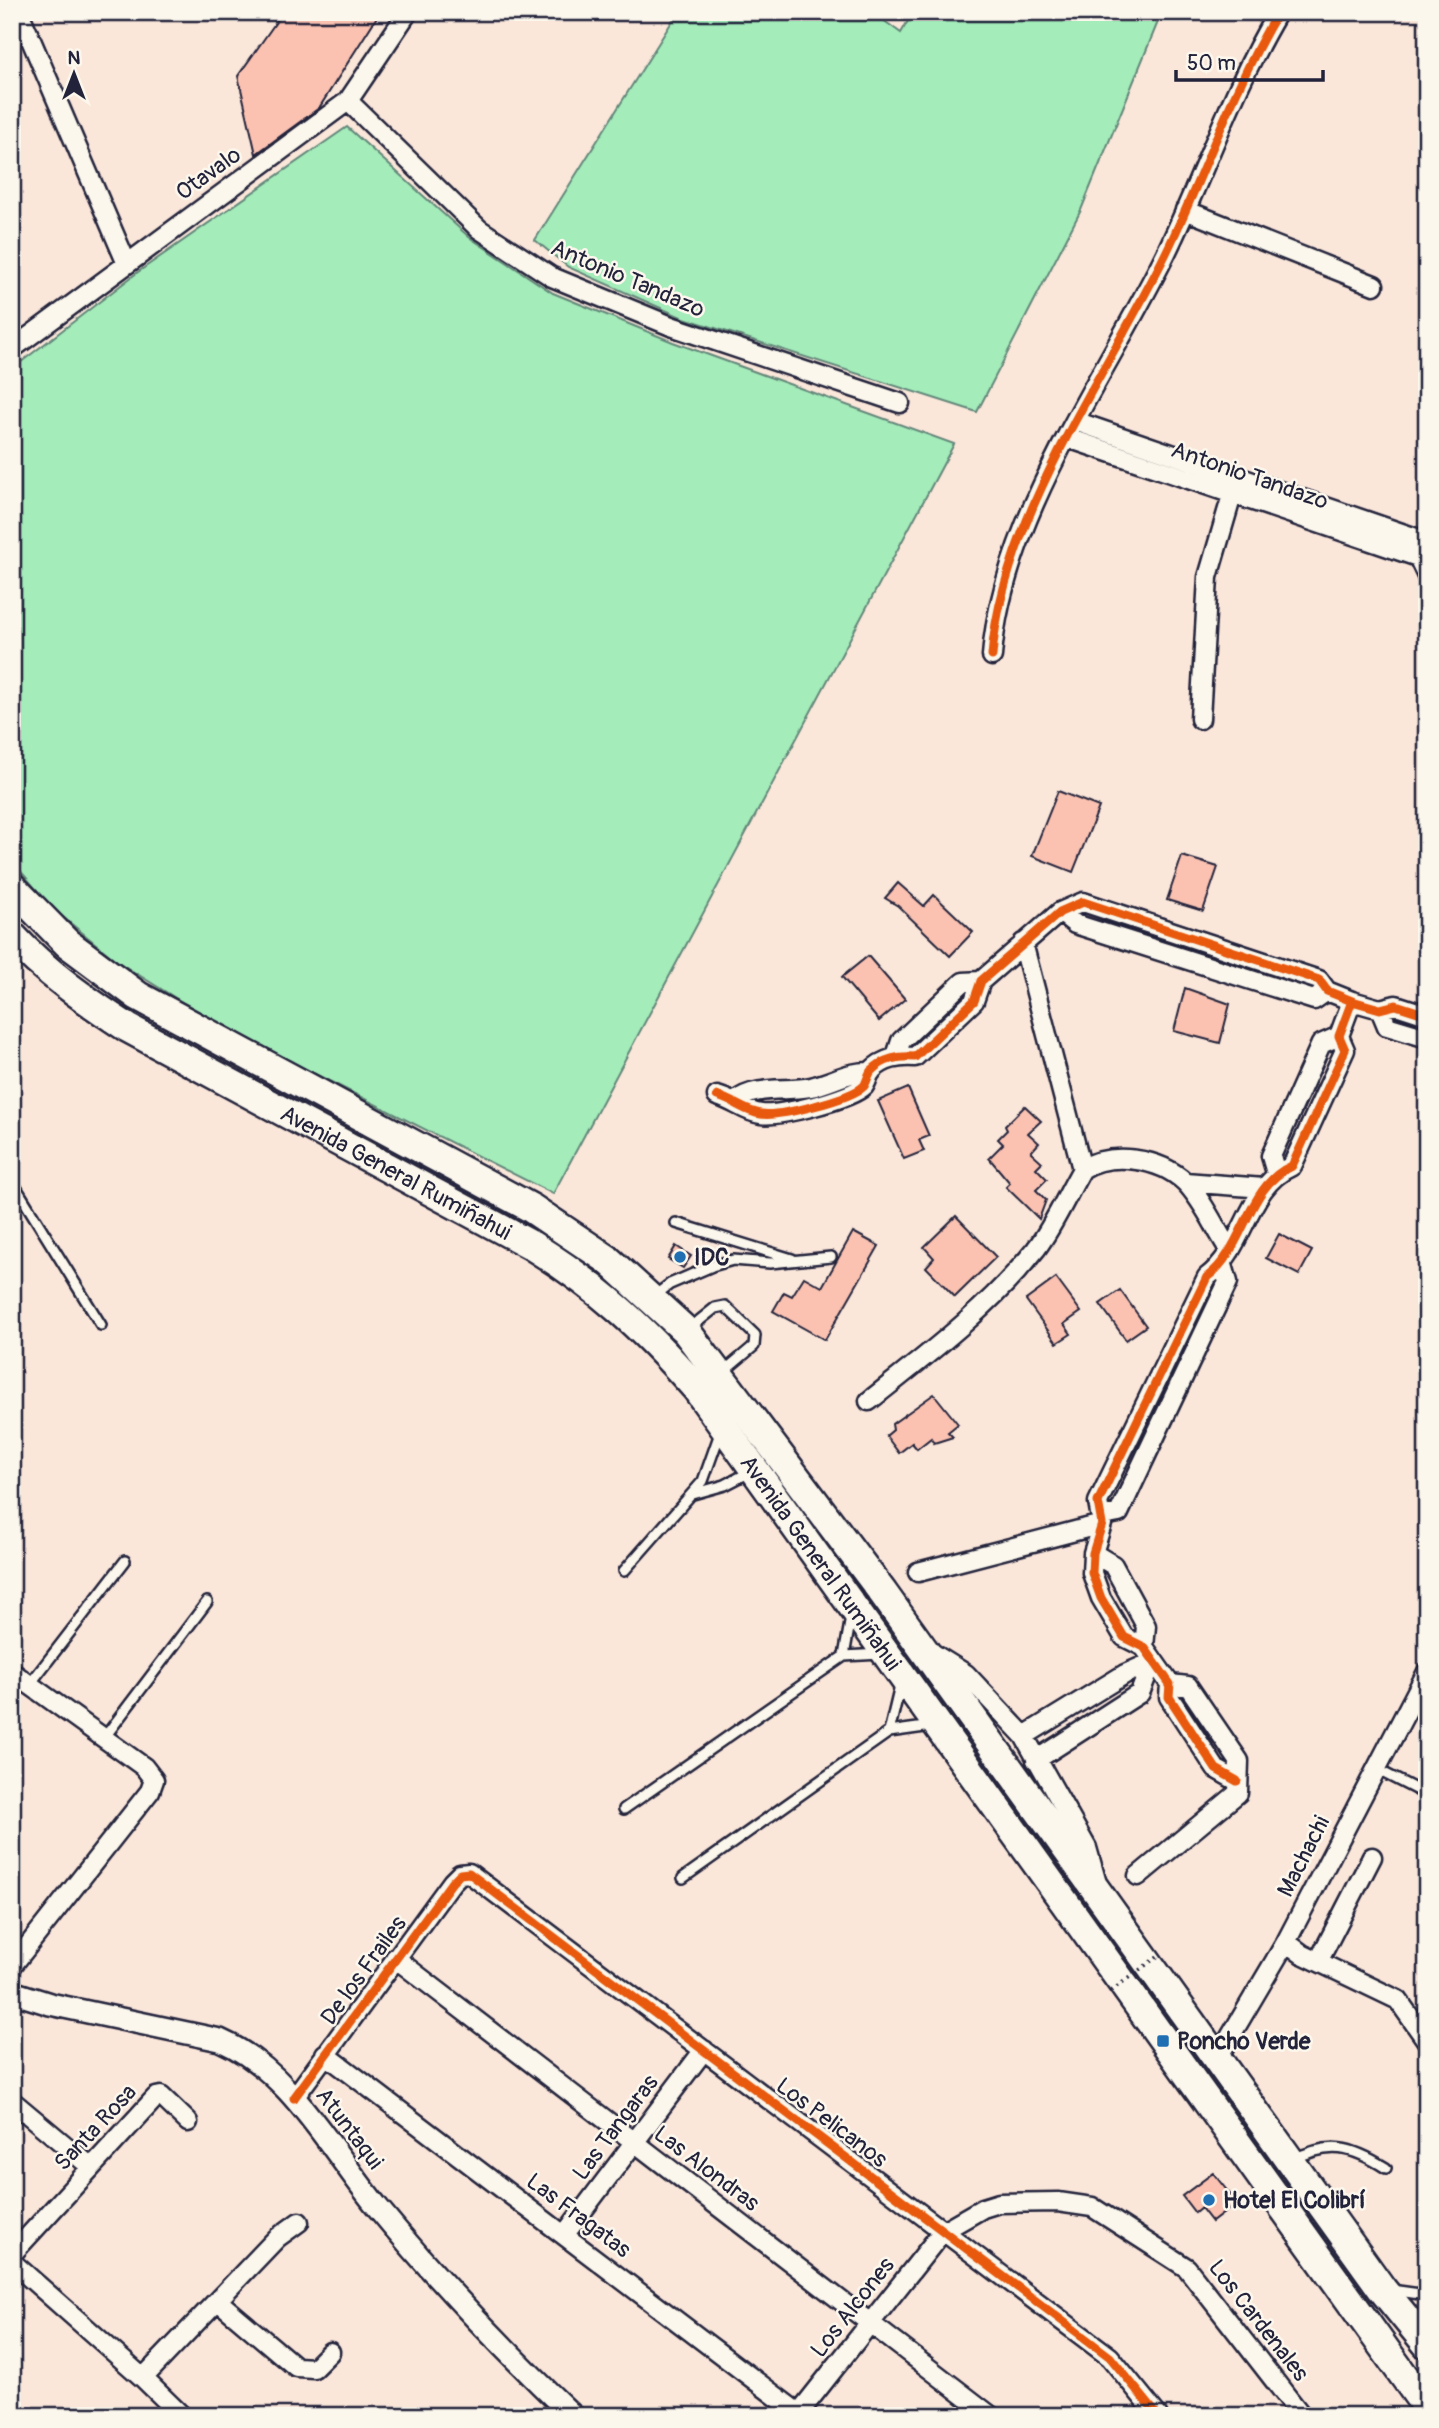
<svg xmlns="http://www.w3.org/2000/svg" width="1439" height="2428" font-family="Pangolin,sans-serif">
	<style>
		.green { fill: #a4ecba; stroke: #63877a; stroke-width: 2 }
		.building { fill: #fbc2b1; stroke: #22223b; stroke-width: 2 }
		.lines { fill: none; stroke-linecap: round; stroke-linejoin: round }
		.service-casing { stroke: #22223b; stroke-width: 14 }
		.minor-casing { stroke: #22223b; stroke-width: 23 }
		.tertiary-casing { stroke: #22223b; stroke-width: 26 }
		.trunk-casing { stroke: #22223b; stroke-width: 33 }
		.service { stroke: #fbf7ec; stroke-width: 9 }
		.minor { stroke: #fbf7ec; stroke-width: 18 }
		.tertiary { stroke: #fbf7ec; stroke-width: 21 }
		.trunk { stroke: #fbf7ec; stroke-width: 28 }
		.path-bridge { stroke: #22223b; stroke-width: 3.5; stroke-dasharray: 2 5; stroke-linecap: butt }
		.cycleway-casing { stroke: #fbf7ec; stroke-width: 13 }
		.cycleway { stroke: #e8590c; stroke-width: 9 }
		.poi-dot { fill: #1f6fb2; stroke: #fbf7ec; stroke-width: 2.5 }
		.labels { text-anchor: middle; stroke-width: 5; stroke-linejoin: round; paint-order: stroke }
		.street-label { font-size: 23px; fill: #22223b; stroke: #fbf7ec }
		.poi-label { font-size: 23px; font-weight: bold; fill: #22223b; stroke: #fbf7ec; text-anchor: start }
	</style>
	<rect width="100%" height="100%" fill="#fbe7da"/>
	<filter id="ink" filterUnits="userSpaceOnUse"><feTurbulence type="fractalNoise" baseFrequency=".0143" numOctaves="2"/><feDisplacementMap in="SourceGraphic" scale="14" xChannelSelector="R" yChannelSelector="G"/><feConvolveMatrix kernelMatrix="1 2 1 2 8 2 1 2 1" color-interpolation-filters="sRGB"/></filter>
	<g filter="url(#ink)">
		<!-- green -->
		<path class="green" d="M678 12H872L901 33 913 12H1162L1081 210 977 412 681 317 568 267 535 240Z
			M347 127 469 237 553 293 673 342 954 444 553 1194 250 1041 182 1002 118 962 52 908 12 861V369L138 272Z"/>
		<!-- building -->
		<path class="building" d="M283 12H380L319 108 256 154 238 76Z
			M1058 791 1099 807 1073 872 1032 856Z
			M1182 856 1218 867 1203 911 1167 900Z
			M898 883 924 906 934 895 973 932 950 956 898 906 885 898Z
			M868 956 905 999 879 1021 842 977Z
			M1185 988 1230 1004 1220 1043 1174 1031Z
			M908 1088 929 1136 919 1140 924 1151 904 1159 878 1101Z
			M1025 1106 1041 1121 1028 1133 1039 1143 1031 1152 1042 1162 1036 1168 1047 1179 1036 1190 1046 1200 1039 1219 1006 1187 1010 1183 989 1158 1003 1144 998 1139 1007 1130 1005 1126Z
			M956 1216 996 1257 955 1297 926 1267 934 1258 924 1247Z
			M853 1232 879 1246 825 1340 773 1311 784 1292 792 1296 804 1277 822 1287Z
			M1279 1234 1312 1251 1299 1275 1266 1258Z
			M676 1246 691 1256 683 1268 668 1259Z
			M1056 1278 1081 1312 1064 1324 1071 1334 1057 1343 1026 1300Z
			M1120 1290 1146 1326 1126 1340 1100 1304Z
			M934 1394 958 1424 948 1432 953 1437 934 1443 931 1438 917 1449 912 1443 899 1453 886 1436 893 1430 892 1424Z
			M1213 2173 1237 2203 1212 2222 1201 2208 1195 2213 1182 2196Z"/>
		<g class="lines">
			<!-- service casing -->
			<g class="service-casing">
				<path id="service" d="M12 1181 101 1325
					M676 1223 792 1259
					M653 1297 670 1284 712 1266 733 1260 770 1263 831 1257
					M690 1328 715 1308 725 1306 755 1335 754 1346 722 1373
					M693 1494 725 1485 752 1471
					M624 1571 703 1481 720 1433
					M844 1656 851 1617
					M30 1684 125 1561
					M889 1732 901 1682
					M104 1738 207 1602
					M1376 1769 1427 1795
					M624 1809 844 1656 881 1654
					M683 1878 889 1732 932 1726
					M1292 2160C1330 2141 1351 2146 1386 2168
					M1391 2290 1427 2295"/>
			</g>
			<!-- minor casing -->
			<g class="minor-casing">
				<path id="minor" d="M19 12 127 264
					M348 101 479 229 552 277 671 326 900 403
					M1185 210 1374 285
					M12 349 348 101 408 12
					M1075 421 1422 540
					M1068 438 1418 557
					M1420 547 1418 557 1427 576
					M992 656C1002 518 1106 376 1166 253 1204 174 1232 89 1278 12
					M1200 719 1208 577 1235 485
					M1060 912 1075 924 1314 1000 1327 991
					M1380 1009 1387 1026 1427 1038
					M896 1056 901 1041 963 982 981 981
					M717 1096C733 1100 745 1112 761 1114 779 1117 851 1099 864 1086 867 1082 868 1075 871 1071 884 1058 899 1056 915 1057L974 1001 981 981 1060 912 1083 902 1319 980 1327 991 1352 1001 1380 1009 1396 1005 1427 1015
					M736 1101C755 1085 787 1092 811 1087 833 1082 848 1071 871 1072
					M1082 1169C1111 1151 1160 1158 1185 1182 1203 1200 1216 1230 1230 1251
					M1276 1173 1271 1156 1321 1044 1339 1036
					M1185 1182 1264 1188
					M869 1401C928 1354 989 1308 1036 1249 1054 1225 1067 1195 1082 1169L1023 943
					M1103 1516 1119 1513 1228 1282 1223 1265
					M1093 1553 1113 1565 1146 1626 1144 1647
					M918 1572 1102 1524
					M929 1651 966 1674 1024 1736 1087 1848 1096 1880
					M12 1672 144 1767 154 1780 150 1791 12 1966
					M1024 1736 1125 1674 1152 1662
					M1036 1760 1140 1693 1152 1662
					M1237 1781 1216 1769 1169 1697 1170 1684 1144 1647 1124 1637 1101 1598 1092 1573 1093 1553 1102 1524 1098 1502 1207 1277C1246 1248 1246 1186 1292 1166L1345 1050 1339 1036 1352 1001
					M1138 1876 1238 1793 1239 1761 1188 1686 1170 1684
					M1286 1942 1302 1954 1398 2000 1427 2041
					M395 1958 991 2416
					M1319 1960 1372 1857
					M325 2054 802 2416
					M1217 2059 1286 1942 1427 1672
					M294 2098 452 1882 460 1874 469 1873 1110 2357 1158 2416
					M12 2101 91 2167
					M565 2234 704 2050
					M12 2254 156 2097 161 2096 188 2122
					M12 2262 143 2378 277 2238 299 2222
					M218 2301 296 2367 314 2368 330 2352
					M143 2378 182 2416
					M799 2413 943 2231 983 2208 999 2203 1058 2202 1092 2207 1187 2268 1302 2416"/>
			</g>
			<!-- tertiary casing -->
			<g class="tertiary-casing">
				<path id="tertiary" d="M12 1992 50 2004 220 2040C291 2071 331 2151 379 2209 439 2282 504 2350 573 2416"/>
			</g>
			<!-- trunk casing -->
			<g class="trunk-casing">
				<g id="trunk">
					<path d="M12 887 67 943 138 996 531 1208 607 1259 686 1331 883 1593 1382 2289 1427 2344"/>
					<path id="s1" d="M12 936C46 973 87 1001 128 1028L531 1245C600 1288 642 1327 696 1388L1427 2408"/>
				</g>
			</g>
			<!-- service -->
			<use href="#service" class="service"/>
			<!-- minor -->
			<use href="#minor" class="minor"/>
			<!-- tertiary -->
			<use href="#tertiary" class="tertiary"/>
			<!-- trunk -->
			<use href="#trunk" class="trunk"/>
			<!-- path-bridge -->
			<path class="path-bridge" d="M1111 1991 1161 1954"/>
			<!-- cycleway casing -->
			<g class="cycleway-casing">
				<path id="cycleway" d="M992 656C1002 518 1106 376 1166 253 1204 174 1232 89 1278 12
					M717 1096C733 1100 745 1112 761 1114 779 1117 851 1099 864 1086 867 1082 868 1075 871 1071 884 1058 899 1056 915 1057L974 1001 981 981 1060 912 1083 902 1319 980 1327 991 1352 1001 1380 1009 1396 1005 1427 1015
					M1237 1781 1216 1769 1169 1697 1170 1684 1144 1647 1124 1637 1101 1598 1092 1573 1093 1553 1102 1524 1098 1502 1207 1277C1246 1248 1246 1186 1292 1166L1345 1050 1339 1036 1352 1001
					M294 2098 452 1882 460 1874 469 1873 1110 2357 1158 2416"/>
			</g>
			<!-- cycleway -->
			<use href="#cycleway" class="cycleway"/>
		</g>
	</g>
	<!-- markers -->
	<g class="poi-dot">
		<circle cx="680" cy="1257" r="7"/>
		<rect x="1156" y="2034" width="14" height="14" rx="3.5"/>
		<circle cx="1209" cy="2200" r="7"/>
	</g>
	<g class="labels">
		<!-- street labels -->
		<g class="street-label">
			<text transform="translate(208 173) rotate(-36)" y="8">Otavalo</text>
			<text transform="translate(628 278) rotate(23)" y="8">Antonio Tandazo</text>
			<text transform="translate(1250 475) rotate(19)" y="8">Antonio Tandazo</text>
			<text dy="8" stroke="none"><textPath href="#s1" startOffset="453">Avenida General Rumiñahui</textPath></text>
			<text dy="8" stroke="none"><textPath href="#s1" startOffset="1040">Avenida General Rumiñahui</textPath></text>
			<text transform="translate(1303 1856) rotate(-63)" y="8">Machachi</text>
			<text transform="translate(363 1970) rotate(-54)" y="8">De los Frailes</text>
			<text transform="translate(832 2122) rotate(37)" y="8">Los Pelicanos</text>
			<text transform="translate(95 2127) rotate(-47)" y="8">Santa Rosa</text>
			<text transform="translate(615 2127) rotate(-53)" y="8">Las Tangaras</text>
			<text transform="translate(350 2128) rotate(53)" y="8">Atuntaqui</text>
			<text transform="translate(707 2168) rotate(37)" y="8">Las Alondras</text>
			<text transform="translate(579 2215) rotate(37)" y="8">Las Fragatas</text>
			<text transform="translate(852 2307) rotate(-52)" y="8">Los Alcones</text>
			<text transform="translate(1259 2320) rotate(52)" y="8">Los Cardenales</text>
		</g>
		<!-- poi labels -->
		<g class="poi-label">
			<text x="694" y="1265">IDC</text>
			<text x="1177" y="2049">Poncho Verde</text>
			<text x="1223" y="2208">Hotel El Colibrí</text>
		</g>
	</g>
	<!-- margin -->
	<rect width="1439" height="2428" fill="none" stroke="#fbf7ec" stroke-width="42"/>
	<rect x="21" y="21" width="1397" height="2386" fill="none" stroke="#22223b" stroke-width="2.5" filter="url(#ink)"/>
	<!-- north arrow -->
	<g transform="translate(74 74)" stroke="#fbf7ec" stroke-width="5" paint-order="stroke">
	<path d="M0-5L12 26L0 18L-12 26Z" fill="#22223b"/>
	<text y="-10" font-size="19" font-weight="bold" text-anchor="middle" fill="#22223b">N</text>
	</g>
	<!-- scale -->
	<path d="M1176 70v10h147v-10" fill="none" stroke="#22223b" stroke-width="3.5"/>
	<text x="1187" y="70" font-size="21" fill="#22223b" stroke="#fbf7ec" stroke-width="5" paint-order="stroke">50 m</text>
</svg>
